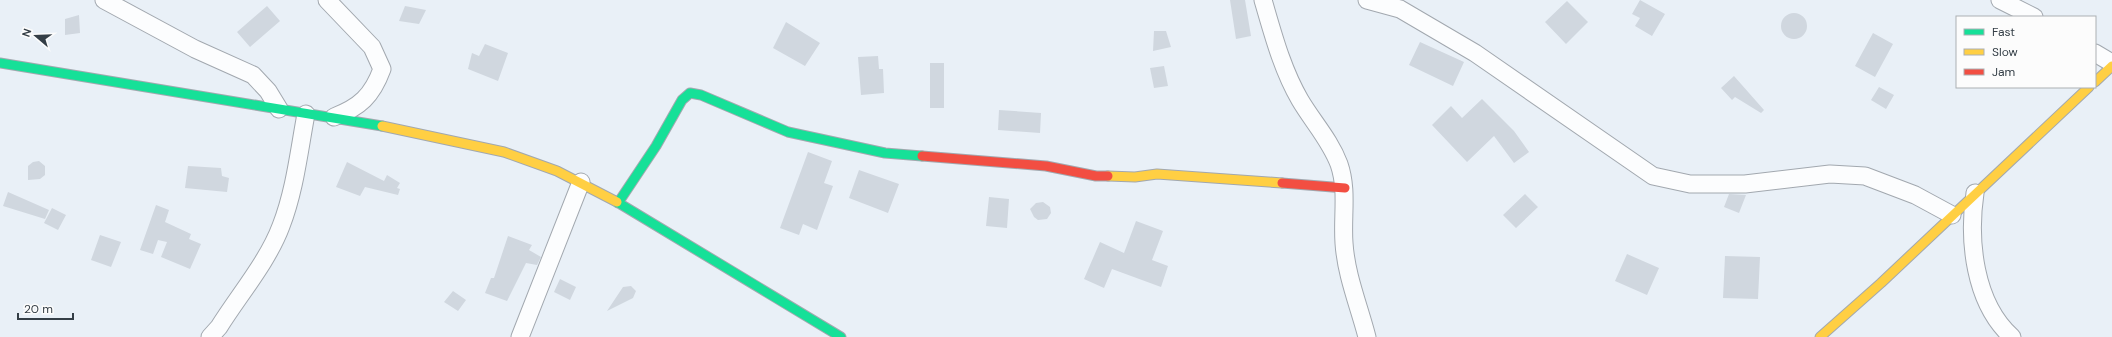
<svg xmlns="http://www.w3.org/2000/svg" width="2112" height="337" font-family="'DM Sans',sans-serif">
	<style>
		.building { fill: #d0d7df }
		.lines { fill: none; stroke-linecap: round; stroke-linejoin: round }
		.street-casing { stroke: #a2a8af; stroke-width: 19 }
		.fast-casing { stroke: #a2a8af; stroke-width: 11 }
		.slow-casing { stroke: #a2a8af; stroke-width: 11 }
		.jam-casing { stroke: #a2a8af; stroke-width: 11 }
		.street { stroke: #fcfdfe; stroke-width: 17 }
		.fast { stroke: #16e098; stroke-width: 9 }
		.slow { stroke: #ffcf43; stroke-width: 9 }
		.jam { stroke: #f24e42; stroke-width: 9 }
	</style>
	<rect width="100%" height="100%" fill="#e9f0f7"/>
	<!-- building -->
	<path class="building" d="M1230 0H1245L1251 36 1236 39Z
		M1640 0 1665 14 1652 36 1635 26 1640 18 1632 14Z
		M1567 1 1588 22 1566 44 1545 22Z
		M267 6 280 21 250 47 237 32Z
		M405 6 426 10 419 24 399 21Z
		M1781 26a13 13 0 1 1 26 0a13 13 0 1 1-26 0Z
		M79 15 80 33 65 35V19Z
		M786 22 820 43 805 66 773 48Z
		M1154 31H1166L1171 47 1153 51Z
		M1873 33 1893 44 1875 77 1855 66Z
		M1420 42 1464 62 1453 86 1409 65Z
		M485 44 508 53 498 81 468 69 472 53 479 56Z
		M878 56 879 69H883L884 93 861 95 858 57Z
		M930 63H944V108H930Z
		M1164 66 1168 86 1154 88 1150 68Z
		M1734 76 1764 110 1761 113 1735 97 1732 100 1721 88Z
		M1879 87 1894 95 1886 109 1871 100Z
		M1482 99 1514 131 1529 152 1514 163 1494 136 1467 162 1432 125 1451 106 1462 118Z
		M999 110 1041 113 1040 133 998 130Z
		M808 152 832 161 824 183 833 186 817 230 803 224 799 235 780 228Z
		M39 161 45 166V175L40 179 28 180V166L33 162Z
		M347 162 384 181 387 175 400 183 397 188 400 189 398 195 365 187 360 196 336 187Z
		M188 166 221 168 222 176 229 178 227 192 185 188Z
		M859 170 899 184 888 213 849 198Z
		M8 192 49 210 45 219 3 206Z
		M1525 194 1538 207 1516 228 1503 215Z
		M1729 194 1746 195 1739 213 1724 207Z
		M989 197 1009 199 1007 228 986 226Z
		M1043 202 1050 207 1051 213 1047 219 1038 220 1034 217 1030 209 1036 203Z
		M156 205 169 210 165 222 191 234 189 239 201 244 190 269 161 257 167 242 158 240 153 254 140 250Z
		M52 208 66 215 58 230 44 223Z
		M1136 221 1163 231 1152 260 1168 266 1161 287 1112 269 1104 288 1084 279 1100 242 1124 253Z
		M100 235 121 242 111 267 91 260Z
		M508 236 532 245 529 250 541 257 537 265 526 263 507 301 485 293 491 278H494Z
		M1627 254 1659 268 1647 295 1615 281Z
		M1725 256 1760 257 1758 299 1723 298Z
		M560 279 576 287 570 300 554 292Z
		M631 286 636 291 633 298 607 311 623 287Z
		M453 291 466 300 458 311 444 302Z"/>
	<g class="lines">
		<!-- street casing -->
		<g class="street-casing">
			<path id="street" d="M104 0 195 49 253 75 268 91 279 109
				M327 0 372 47 382 69C372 96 360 107 334 117
				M1263 0C1273 34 1282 69 1300 100 1313 122 1330 140 1339 164 1348 190 1342 216 1344 243 1346 275 1359 306 1367 337
				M1367 0 1400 9 1475 53 1653 176 1690 184H1745L1830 174 1865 176 1915 195 1952 215
				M2000 0 2034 17
				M2095 53 2112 63
				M1975 193C1968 240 1974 303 2012 337
				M210 337 219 327C239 295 268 261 281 226 295 190 299 151 306 114
				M520 337 581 182"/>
		</g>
		<!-- fast casing -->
		<g class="fast-casing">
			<path id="fast" d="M0 63 382 126
				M617 202 841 337
				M618 203 656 146 682 100 690 93 701 95 788 132 885 153 922 156"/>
		</g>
		<!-- slow casing -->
		<g class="slow-casing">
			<path id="slow" d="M2095 82 2112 66
				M382 126 504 152 557 171 617 202
				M1108 176 1135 177 1157 174 1282 183
				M1820 337 1881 283 2089 87"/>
		</g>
		<!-- jam casing -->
		<g class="jam-casing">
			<path id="jam" d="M922 156 1046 166 1096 176H1108
				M1282 183 1345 188"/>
		</g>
		<!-- street -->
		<use href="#street" class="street"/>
		<!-- fast -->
		<use href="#fast" class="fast"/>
		<!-- slow -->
		<use href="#slow" class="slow"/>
		<!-- jam -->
		<use href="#jam" class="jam"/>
	</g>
	<!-- legend -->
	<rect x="1956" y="16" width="140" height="72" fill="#fcfcfc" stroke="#acb0b3"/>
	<rect x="1964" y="29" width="20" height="6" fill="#16e098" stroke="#acb0b3"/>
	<text x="1992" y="36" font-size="12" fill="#343e46">Fast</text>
	<rect x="1964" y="49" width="20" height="6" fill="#ffcf43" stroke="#acb0b3"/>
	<text x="1992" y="56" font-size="12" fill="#343e46">Slow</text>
	<rect x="1964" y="69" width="20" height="6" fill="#f24e42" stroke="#acb0b3"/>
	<text x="1992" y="76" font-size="12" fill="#343e46">Jam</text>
	<!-- north arrow -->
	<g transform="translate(36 36) rotate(289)" stroke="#fcfcfc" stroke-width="3" paint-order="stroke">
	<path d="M0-3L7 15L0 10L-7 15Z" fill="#343e46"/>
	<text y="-6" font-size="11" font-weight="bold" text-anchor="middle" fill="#343e46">N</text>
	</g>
	<!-- scale -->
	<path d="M18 313v6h55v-6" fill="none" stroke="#343e46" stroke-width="2"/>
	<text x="24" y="313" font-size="12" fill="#343e46" stroke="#fcfcfc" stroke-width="3" paint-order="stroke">20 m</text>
</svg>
